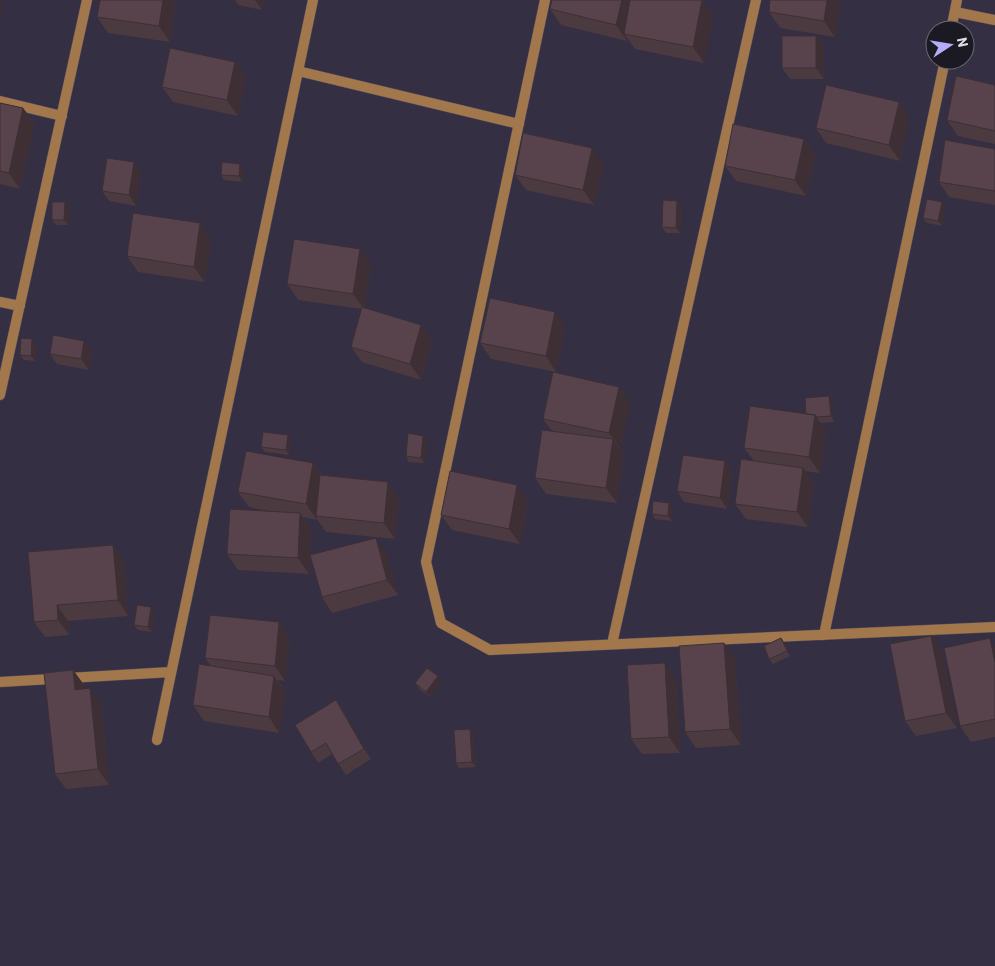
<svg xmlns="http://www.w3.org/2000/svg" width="995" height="966" font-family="Barlow,sans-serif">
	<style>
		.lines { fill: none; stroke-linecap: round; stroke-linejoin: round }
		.minor-casing { stroke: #4f4b5d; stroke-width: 11 }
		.minor { stroke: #a2774b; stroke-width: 10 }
		.wall { fill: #4c3a41 }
		.shaded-wall { fill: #3e2f35 }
		.building { fill: #58434c; stroke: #3e2f35 }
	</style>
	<rect width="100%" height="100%" fill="#342f42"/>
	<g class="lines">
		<!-- minor casing -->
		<g class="minor-casing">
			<path id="minor" d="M545 0 426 562 441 623 490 650 995 627
				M955 12 995 20
				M951 30 957 0
				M298 71 519 124
				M0 101 62 116
				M0 302 20 306
				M0 395 87 0
				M824 635 945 60
				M612 644 756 0
				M0 682 171 672
				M157 740 313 0"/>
		</g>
		<!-- minor -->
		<use href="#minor" class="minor"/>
	</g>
	<!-- wall -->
	<path class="wall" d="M100 0H172L175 4 170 42 108 33 97 17Z
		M235 0H264L262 10 238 5Z
		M552 0H702L713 15 704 63 635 49 628 39 627 41 561 25 550 9Z
		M770 0H840L835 37 780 28 769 12Z
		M824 46V79H790L782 68Z
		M246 77 238 116 173 102 162 87Z
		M995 85V144L958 136 947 120Z
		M0 103 23 108 34 123 20 189 0 184Z
		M909 118 900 161 826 143 816 128Z
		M804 139 815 154 806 196 736 181 725 166Z
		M995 149V205L949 197 939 182Z
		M603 164 594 205 526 190 515 175Z
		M244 169 242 182 224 180 221 175Z
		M141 173 136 206 109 201 102 191Z
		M942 202 945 207 942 226 927 223 923 218Z
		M681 206 680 233H666L662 227Z
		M69 208 68 225H56L52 220Z
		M211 238 205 282 138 272 127 256Z
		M371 265 364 308 421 325 432 340 421 380 362 362 351 347 362 309 298 300 287 284Z
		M555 312 565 327 556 372 491 359 480 343Z
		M84 341 92 351 89 370 57 364 50 354Z
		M36 344 35 361 24 360 20 355Z
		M619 387 630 402 620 448H619L624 455 617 503 546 494 535 478 552 431 543 419Z
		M832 402 834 422 821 423 826 431 820 473 805 471 814 483 808 527 746 519 735 504 754 461 744 448 806 414Z
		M288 435 291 441 289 455 265 452 261 447Z
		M427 441 424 463 409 462 406 456Z
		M725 461 732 472 727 509 684 502 677 491Z
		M313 463 322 475 388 482 399 498 395 539 326 532 317 519V520L303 517 311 529 309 574 238 570 227 554 273 512 249 507 238 492Z
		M528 501 520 544 452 530 441 515Z
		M669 503 673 509 672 521 655 519 652 514Z
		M113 545 124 561 128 616 68 621 69 635 45 637 34 622Z
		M386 553 398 595 332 613 322 597Z
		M151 607 154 613 152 632 138 630 134 625Z
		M279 622 290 638 285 681 278 680 285 692 279 733 204 721 193 705 211 666 205 658Z
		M931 636 942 651 957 728 916 736 905 721Z
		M781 638 785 644 790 656 773 664 769 659Z
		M995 646V737L971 742 960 726Z
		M735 659 741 745 696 748 685 732Z
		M73 670 84 685V689L101 704 109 785 66 789 55 774Z
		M676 679 680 753 642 754 631 739Z
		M441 682 430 697 419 689 415 683Z
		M336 700 343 711 371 759 346 775 332 754 318 763 311 752Z
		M473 734 476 767 459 768 456 763Z"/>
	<!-- shaded-wall -->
	<path class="shaded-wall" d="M0 0H3L0 16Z
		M163 0H172L175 4 170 42 159 26Z
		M255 0H264L262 10Z
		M622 0H637L624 34 628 39 627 41 616 25Z
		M702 0 713 15 704 63 693 47Z
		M827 0H840L835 37 824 21Z
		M816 36 824 46V79L816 68Z
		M235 62 246 77 238 116 227 100Z
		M899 102 909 118 900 161 889 145Z
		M23 108 34 123 20 189 9 173Z
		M804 139 815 154 806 196 795 180Z
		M592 148 603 164 594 205 583 190Z
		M134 162 141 173 136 206 129 195Z
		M240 164 244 169 242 182 239 176Z
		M677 201 681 206 680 233 676 228Z
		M65 202 69 208 68 225 64 220Z
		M942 202 945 207 942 226 938 221Z
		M200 223 211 238 205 282 194 267Z
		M360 249 371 265 364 309 353 294Z
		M555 312 565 327 556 372 546 356Z
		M421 325 432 340 421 380 410 364Z
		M32 339 36 344 35 361 31 356Z
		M84 341 92 351 89 370 81 359Z
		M619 387 630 402 620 448 609 433Z
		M829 396 832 402 834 422 831 416Z
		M815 415 826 431 820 473 809 457Z
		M288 435 291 441 289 455 286 450Z
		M423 436 427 441 424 463 421 458Z
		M613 439 624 455 617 503 606 488Z
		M725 461 732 472 727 509 720 498Z
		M313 463 324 479 316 516 317 519V520L306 504Z
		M803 468 814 483 808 527 797 512Z
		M388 482 399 498 395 539 384 523Z
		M517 485 528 501 520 544 509 529Z
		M669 503 673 509 672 521 668 516Z
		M300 513 311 529 309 574 298 558Z
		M376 538 386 553 398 595 387 580Z
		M113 545 124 561 128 616 118 600Z
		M57 605 68 621 69 635 58 620Z
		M151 607 154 613 152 632 148 627Z
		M279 622 290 638 285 681 275 666Z
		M931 636 942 651 957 728 946 713Z
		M781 638 785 644 790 656 787 651Z
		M990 638 995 646V663Z
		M724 643 735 659 741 745 730 729Z
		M665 663 676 679 680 753 669 737Z
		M73 670 84 685 86 705 75 690Z
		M274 676 285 692 279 733 269 717Z
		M438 676 441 682 430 697 426 692Z
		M90 688 101 704 109 785 98 769Z
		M336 700 343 711 371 759 364 749Z
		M470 729 473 734 476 767 472 762Z"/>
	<!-- building -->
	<path class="building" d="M100 0H163L159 26 97 17Z
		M552 0H622L616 25 550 9Z
		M630 0H702L693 47 624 34Z
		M770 0H827L824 21 769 12Z
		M782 36H816V68H782Z
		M170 48 235 62 227 100 162 87Z
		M956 76 995 85V131L947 120Z
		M826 85 899 102 889 145 816 128Z
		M0 103 23 108 9 173 0 171Z
		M733 124 804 139 795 180 725 166Z
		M523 133 592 148 583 190 515 175Z
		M945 140 995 149V191L939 182Z
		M107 158 134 162 129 195 102 191Z
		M222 162 240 164 239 176 221 175Z
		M927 199 942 202 938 221 923 218Z
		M663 200 677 201 676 228 662 227Z
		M52 202H65L64 220H52Z
		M133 213 200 223 194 267 127 256Z
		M294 239 360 249 353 294 287 284Z
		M490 298 555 312 546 356 480 343Z
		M362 307 421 325 410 364 351 347Z
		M53 335 84 341 81 359 50 354Z
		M21 338 32 339 31 356 20 355Z
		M553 372 619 387 609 433 543 419Z
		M829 396 831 416 817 417 815 415 806 414 805 398Z
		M750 406 815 415 809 457 744 448Z
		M542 430 613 439 606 488 535 478Z
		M263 432 288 435 286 450 261 447Z
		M408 433 423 436 421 458 406 456Z
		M246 451 313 463 306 504 238 492Z
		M683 455 725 461 720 498 677 491Z
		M741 459 803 468 797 512 735 504Z
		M450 471 517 485 509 529 441 515Z
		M320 475 388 482 384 523 316 516Z
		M653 501 669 503 668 516 652 514Z
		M230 509 300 513 298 558 227 554Z
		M376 538 387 580 322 597 310 555Z
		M113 545 118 600 57 605 58 620 34 622 28 552Z
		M137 605 151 607 148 627 134 625Z
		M210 615 279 622 275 666 205 658Z
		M931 636 946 713 905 721 890 644Z
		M781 638 787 651 769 659 764 646Z
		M990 638 995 663V719L960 726 944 648Z
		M724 643 730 729 685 732 679 646Z
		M665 663 669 737 631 739 627 665Z
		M199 664 274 676 269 717 193 705Z
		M427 668 438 676 426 692 415 683Z
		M73 670 75 690 90 688 98 769 55 774 44 673Z
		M336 700 364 749 338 764 326 743 311 752 295 725Z
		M470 729 472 762 456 763 454 730Z"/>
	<!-- north arrow -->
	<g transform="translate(950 45) rotate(78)"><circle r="24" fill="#1b1921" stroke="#696771"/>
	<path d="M0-4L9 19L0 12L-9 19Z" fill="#b3adf9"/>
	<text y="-8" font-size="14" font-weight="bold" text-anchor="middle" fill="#dfdde8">N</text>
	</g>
</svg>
